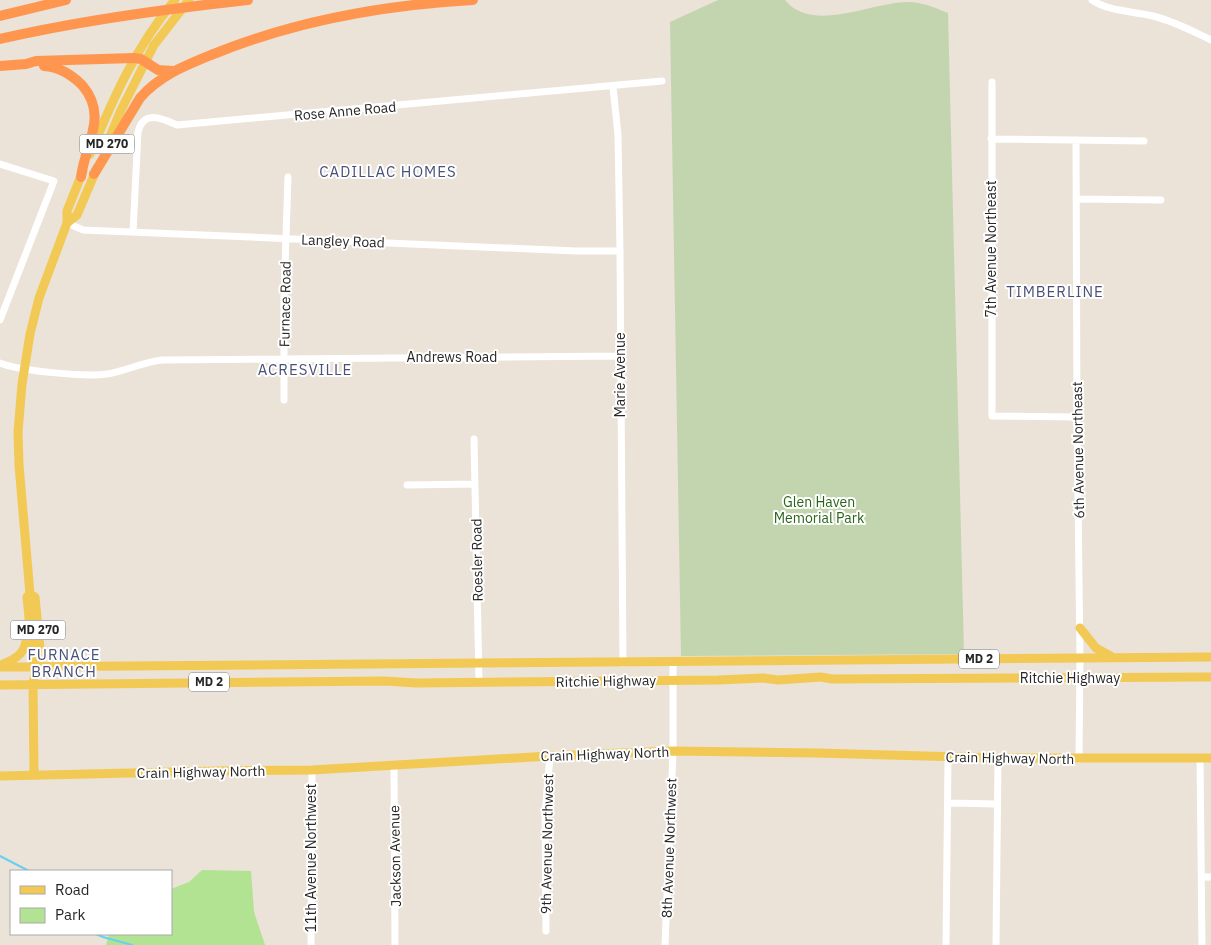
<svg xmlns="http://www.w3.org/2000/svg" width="1211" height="945" font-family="'IBM Plex Sans',sans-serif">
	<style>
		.green { fill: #b1e393 }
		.cemetery { fill: #c3d5af }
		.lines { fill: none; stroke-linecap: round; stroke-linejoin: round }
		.stream { stroke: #68d0f0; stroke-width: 2 }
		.minor { stroke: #fff; stroke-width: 7 }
		.major { stroke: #f2c955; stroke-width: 9 }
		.highway { stroke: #ff964f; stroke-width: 10 }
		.labels { text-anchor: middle; stroke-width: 4; stroke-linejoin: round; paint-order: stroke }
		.shield { fill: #fff; stroke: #686868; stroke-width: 1 }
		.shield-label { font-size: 12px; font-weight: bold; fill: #272727 }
		.street-label { font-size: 14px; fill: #272727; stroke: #fff }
		.park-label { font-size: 14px; fill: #2a6418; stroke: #fff }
		.neighbourhood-label { font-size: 15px; letter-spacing: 1px; fill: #485278; stroke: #fff }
	</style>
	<rect width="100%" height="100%" fill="#ebe2d8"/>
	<!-- green -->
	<path class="green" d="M202 870 251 871 254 912 265 945H106L109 934H171V889L189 882Z"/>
	<!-- cemetery -->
	<path class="cemetery" d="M718 0H785C813 35 875 0 911 2 924 3 936 8 948 13L964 654 681 656 670 22Z"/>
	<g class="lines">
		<!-- stream -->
		<path class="stream" d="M0 856 29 871
			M96 934 103 937 132 945"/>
		<!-- minor -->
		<path class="minor" d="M1092 0C1110 12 1133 11 1153 16 1174 21 1192 31 1211 40
			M992 82V416L1077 417
			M613 87 618 135 620 251 623 663
			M991 139 1144 141
			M1076 140 1077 417 1080 659 1079 759
			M0 164 54 181 0 320
			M1076 199 1161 200
			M67 223 83 230 576 251H620
			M133 232 138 132C144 109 162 119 177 125L662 81
			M0 363C20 371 85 377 107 374 126 371 143 362 162 360L620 356
			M284 400V296L288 177
			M474 439 479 682
			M407 485 475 484
			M1200 758 1202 945
			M394 766 395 945
			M948 803 997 804
			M1202 877H1211
			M546 931 545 814 550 756
			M311 945 312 770
			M665 945 673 751V662
			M946 945 948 757
			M996 945 998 758"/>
		<!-- major -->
		<path class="major" d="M104 151 121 110 154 45 189 0
			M90 154C113 99 136 46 175 0
			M67 223 77 215 97 168
			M30 594 27 597 33 659 36 667
			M1080 628 1096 648 1112 657
			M1 665C18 658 26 653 27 634
			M0 667 1211 657
			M0 685 385 681 416 683 718 680 763 678 778 680 821 677 832 679 1211 677
			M34 775 33 684 36 667 41 659 35 597 30 594 19 465 18 432 22 384 30 334 39 298 67 223V211L83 171
			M0 776 218 771 312 770 550 756 673 751 816 753 998 758H1211"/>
		<!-- highway -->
		<path class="highway" d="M0 16 66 0
			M0 39C82 20 165 9 248 0
			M0 66 26 64 36 61 134 58 141 59 158 70 173 71
			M44 66C59 67 71 74 82 85 109 116 85 144 81 177
			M94 174 140 98C159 76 184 66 211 55 294 21 383 5 473 0"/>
	</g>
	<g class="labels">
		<!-- shield labels -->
		<g class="shield">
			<rect x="79.5" y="134.5" width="55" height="19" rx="4"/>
			<rect x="10.5" y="620.5" width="55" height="19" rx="4"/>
			<rect x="959" y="649.5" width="40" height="19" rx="4"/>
			<rect x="189" y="672.5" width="40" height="19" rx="4"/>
		</g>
		<g class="shield-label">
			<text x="107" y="148">MD 270</text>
			<text x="38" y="634">MD 270</text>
			<text x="979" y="663">MD 2</text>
			<text x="209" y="686">MD 2</text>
		</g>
		<!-- street labels -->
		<g class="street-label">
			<text transform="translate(345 111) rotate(-5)" y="5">Rose Anne Road</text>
			<text transform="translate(343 241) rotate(2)" y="5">Langley Road</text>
			<text transform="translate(991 249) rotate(-90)" y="5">7th Avenue Northeast</text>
			<text transform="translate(285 304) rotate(-89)" y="5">Furnace Road</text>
			<text x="452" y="362">Andrews Road</text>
			<text transform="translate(620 375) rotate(-90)" y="5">Marie Avenue</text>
			<text transform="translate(1078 450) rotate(-91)" y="5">6th Avenue Northeast</text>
			<text transform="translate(477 560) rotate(-91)" y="5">Roesler Road</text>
			<text x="1070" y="683">Ritchie Highway</text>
			<text transform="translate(606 681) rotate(-1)" y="5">Ritchie Highway</text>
			<text transform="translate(605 754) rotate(-2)" y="5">Crain Highway North</text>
			<text transform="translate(1010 758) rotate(1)" y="5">Crain Highway North</text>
			<text transform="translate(201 772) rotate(-1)" y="5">Crain Highway North</text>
			<text transform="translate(547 844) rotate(-89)" y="5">9th Avenue Northwest</text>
			<text transform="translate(669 848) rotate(-88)" y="5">8th Avenue Northwest</text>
			<text transform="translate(395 856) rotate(-91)" y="5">Jackson Avenue</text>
			<text transform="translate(311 858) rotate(-90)" y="5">11th Avenue Northwest</text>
		</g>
		<!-- park labels -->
		<g class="park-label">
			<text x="819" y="507">Glen Haven<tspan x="819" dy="16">Memorial Park</tspan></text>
		</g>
		<!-- neighbourhood labels -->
		<g class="neighbourhood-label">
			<text x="388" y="177">CADILLAC HOMES</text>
			<text x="1055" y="297">TIMBERLINE</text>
			<text x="305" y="375">ACRESVILLE</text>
			<text x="64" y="660">FURNACE<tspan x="64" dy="17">BRANCH</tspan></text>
		</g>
	</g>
	<!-- legend -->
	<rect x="10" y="870" width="162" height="65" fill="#ffffff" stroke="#a9a9a9"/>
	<rect x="20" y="886" width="25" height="8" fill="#f2c955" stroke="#a9a9a9"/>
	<text x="55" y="895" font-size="15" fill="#272727">Road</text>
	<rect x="20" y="908" width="25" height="15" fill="#b1e393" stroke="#a9a9a9"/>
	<text x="55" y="920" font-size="15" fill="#272727">Park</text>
</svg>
